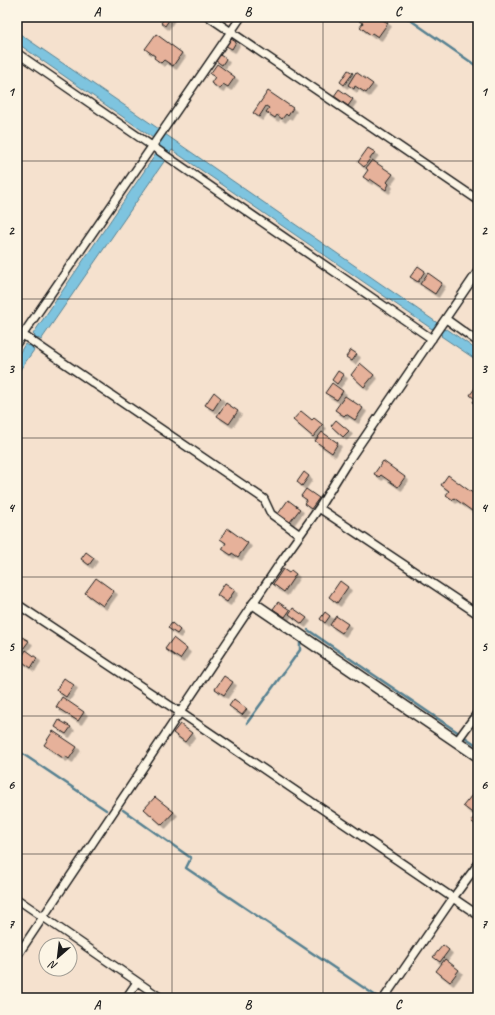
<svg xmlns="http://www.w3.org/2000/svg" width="495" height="1015" font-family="Caveat,sans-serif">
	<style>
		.water { fill: #7ec4df; stroke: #578191 }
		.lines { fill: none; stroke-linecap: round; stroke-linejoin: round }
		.stream { stroke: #578191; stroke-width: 2.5 }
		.building { fill: #e6b19a; stroke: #1c1c1c; filter: url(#shadow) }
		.street-casing { stroke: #1c1c1c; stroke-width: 10 }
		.secondary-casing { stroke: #1c1c1c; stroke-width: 13 }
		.street { stroke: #fcf5e5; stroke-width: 7 }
		.secondary { stroke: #fcf5e5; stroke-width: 10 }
		.grid { fill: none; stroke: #1c1c1c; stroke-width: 1; stroke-opacity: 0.55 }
		.neatline { fill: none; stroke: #1c1c1c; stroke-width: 1.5 }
		.grid-label { font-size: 13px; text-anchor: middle; font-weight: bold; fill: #1c1c1c }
	</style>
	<defs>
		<filter id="shadow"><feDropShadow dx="3.5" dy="3.5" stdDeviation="0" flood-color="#0004"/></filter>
	</defs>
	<rect width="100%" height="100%" fill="#f5e1ce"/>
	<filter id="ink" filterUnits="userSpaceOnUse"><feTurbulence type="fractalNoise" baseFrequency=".025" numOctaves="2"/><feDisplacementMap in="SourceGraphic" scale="8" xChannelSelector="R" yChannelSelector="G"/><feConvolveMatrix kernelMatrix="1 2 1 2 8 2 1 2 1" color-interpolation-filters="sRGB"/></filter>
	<g filter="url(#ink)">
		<!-- water -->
		<path class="water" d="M17 32 159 129 157 133 163 137 165 134 436 322 445 330 447 329 478 351V361L441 336 442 335 433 328 432 329 172 150 41 340 38 338 32 348 34 350 17 374V357L25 344 28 346 35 336 33 334 160 148 159 147 160 141 154 137 153 138 17 43Z"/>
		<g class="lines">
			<!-- stream -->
			<path class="stream" d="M406 17 478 67
				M308 630 478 746
				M247 723 300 650V642
				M17 750 106 810
				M123 810 191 858 186 868 379 998"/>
		</g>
		<!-- building -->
		<path class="building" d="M165 17H171L165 26 161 23Z
			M362 17H378L388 23 378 37 372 33 371 35 360 27 363 23 359 21Z
			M156 34 182 53 173 66 164 60 161 63 154 58 155 56 145 49Z
			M231 39 236 42 232 49 226 46Z
			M220 55 226 59 222 65 216 61Z
			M217 64 235 77 228 87 223 84 220 89 211 83 215 77 210 74Z
			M348 70 353 73 344 85 340 82Z
			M356 72 373 84 366 93 355 86 354 89 348 85Z
			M339 89 353 99 348 106 334 96Z
			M268 91 293 108 288 116 286 114 282 119 277 115 275 118 266 112 269 108 266 106 259 117 253 113Z
			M368 148 375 152 364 167 358 162Z
			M372 160 393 174 387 182 389 184 386 190 370 179 369 181 363 177 368 170 366 168Z
			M418 266 425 271 418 282 410 277Z
			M428 273 442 283 435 294 420 284Z
			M351 350 357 354 352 361 346 357Z
			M360 363 374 375 364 387 351 375Z
			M338 371 344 375 337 384 332 380Z
			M332 383 343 391 337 400 325 393Z
			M477 385H478V406L473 402 475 399 470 395Z
			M214 392 221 398 213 410 205 405Z
			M345 396 363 408 355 420 346 414 344 416 335 410Z
			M226 403 238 411 229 424 217 416Z
			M301 411 312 420 314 418 323 425 313 437 293 420Z
			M336 420 349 431 343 437 331 426Z
			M322 432 338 443 332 453 315 441Z
			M383 461 405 477 398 487 381 475 379 477 374 474Z
			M304 472 309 476 302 486 297 482Z
			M448 475 478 497V502L472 511 454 498 453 500 446 495 449 491 441 485Z
			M306 489 319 498 311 509 304 504 307 500 301 496Z
			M288 500 300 509 290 522 278 514Z
			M227 528 248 543 238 557 232 553 231 555 222 549 226 543 220 539Z
			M86 552 94 558 89 565 81 559Z
			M283 569 289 573 291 570 296 574 284 592 273 584Z
			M96 578 114 591 103 606 85 593Z
			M340 581 348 587 337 603 329 597Z
			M225 583 235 590 227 602 217 595Z
			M278 602 290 610 285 617 273 609Z
			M293 608 307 618 302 624 289 614Z
			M325 612 330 616 325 623 320 619Z
			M336 616 348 624 342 633 330 625Z
			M172 623 180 630 177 634 168 628Z
			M22 637 29 641 23 649 17 645Z
			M173 638 187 649 180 659 165 649Z
			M26 650 37 658 31 668 20 660Z
			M224 676 233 682 224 695 215 689Z
			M64 678 74 685 66 697 56 690Z
			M62 697 84 712 78 721 56 707Z
			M234 699 247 709 242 715 229 706Z
			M59 720 71 727 66 734 55 727Z
			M180 724 192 733 185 742 173 733Z
			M53 731 77 747 69 759 65 756 63 758 44 745Z
			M472 795 478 799V810L475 815 463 806Z
			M155 797 174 812 162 825 144 809Z
			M478 812V827L471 821Z
			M443 945 449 950 440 962 433 957Z
			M445 959 459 970 450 982 436 971Z"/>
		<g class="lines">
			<!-- street casing -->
			<g class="street-casing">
				<path id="street" d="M209 17 478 200
					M17 53 432 339
					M446 319 478 342
					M17 331 264 499 271 514 300 535
					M17 343 241 17
					M319 508 478 614
					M17 604 181 713 478 915
					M457 741 478 712
					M17 899 161 998
					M17 956 280 563 319 508 347 463 478 271
					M126 998 137 982
					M384 998 453 898 478 864"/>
			</g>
			<!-- secondary casing -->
			<g class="secondary-casing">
				<path id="secondary" d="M254 604 478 756"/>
			</g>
			<!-- street -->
			<use href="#street" class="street"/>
			<!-- secondary -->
			<use href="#secondary" class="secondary"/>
		</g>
	</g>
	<!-- grid -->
	<path class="grid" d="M172 17V998M323 17V998M17 161H478M17 299H478M17 438H478M17 577H478M17 716H478M17 854H478"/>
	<!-- margin -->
	<rect width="495" height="1015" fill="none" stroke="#fcf5e5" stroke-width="44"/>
	<!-- north arrow -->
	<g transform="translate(58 957) rotate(208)"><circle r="19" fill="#fcf5e5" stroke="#a29e95"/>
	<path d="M0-3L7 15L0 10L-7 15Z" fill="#1c1c1c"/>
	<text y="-6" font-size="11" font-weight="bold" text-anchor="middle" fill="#1c1c1c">N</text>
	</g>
	<rect x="22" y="22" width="451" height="971" class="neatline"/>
	<g class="grid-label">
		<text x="97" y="16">A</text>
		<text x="248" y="16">B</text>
		<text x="398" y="16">C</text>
		<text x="11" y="96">1</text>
		<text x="484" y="96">1</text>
		<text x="11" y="235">2</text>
		<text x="484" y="235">2</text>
		<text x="11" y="373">3</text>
		<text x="484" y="373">3</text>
		<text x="11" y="512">4</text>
		<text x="484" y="512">4</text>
		<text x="11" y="651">5</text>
		<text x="484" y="651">5</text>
		<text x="11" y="789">6</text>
		<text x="484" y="789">6</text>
		<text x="11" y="928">7</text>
		<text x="484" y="928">7</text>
		<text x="97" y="1009">A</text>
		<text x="248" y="1009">B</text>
		<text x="398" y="1009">C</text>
	</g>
</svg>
